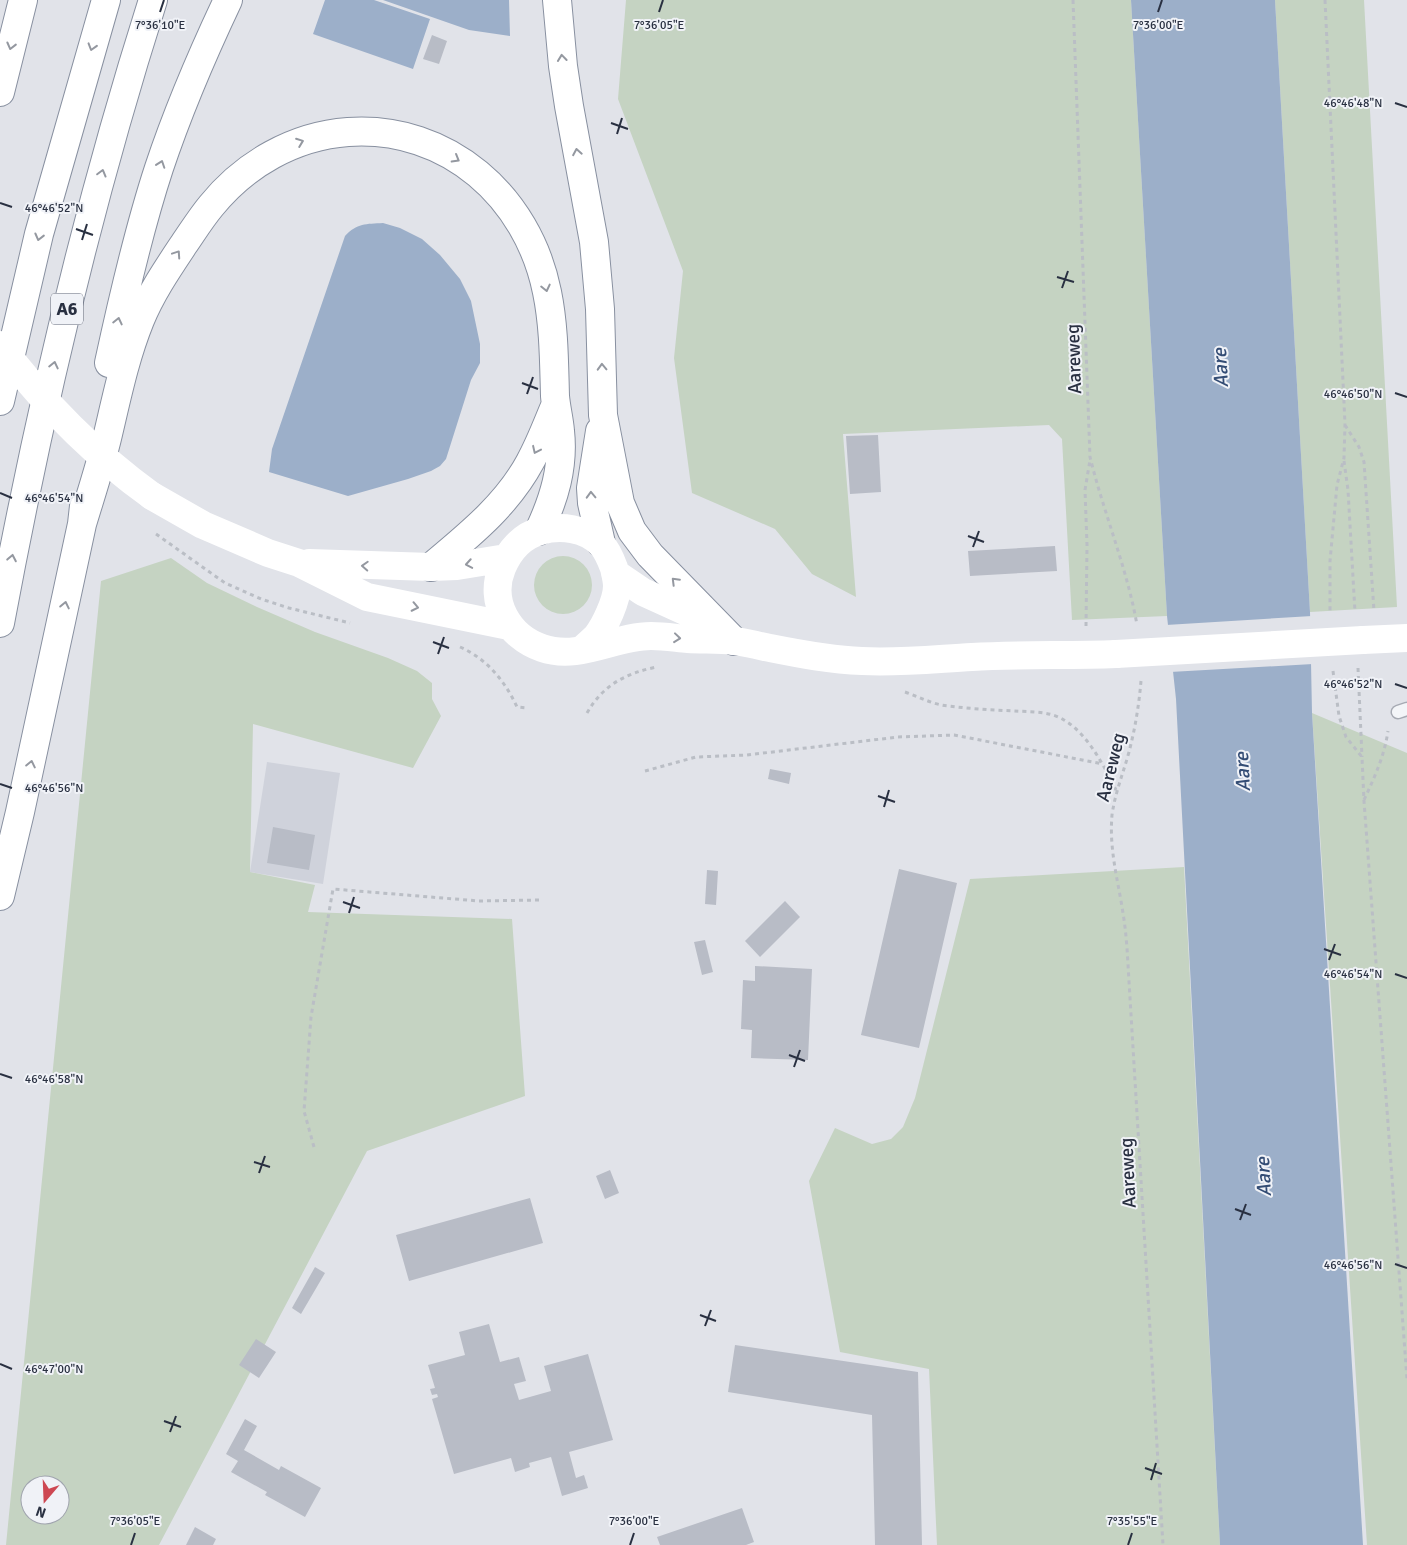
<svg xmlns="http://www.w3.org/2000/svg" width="1407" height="1545" font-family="Signika,sans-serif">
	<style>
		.built { fill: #cfd2db }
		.green { fill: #c5d3c2; fill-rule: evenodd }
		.water { fill: #9cafc9 }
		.pier { fill: #e1e3e9 }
		.building { fill: #b8bcc6 }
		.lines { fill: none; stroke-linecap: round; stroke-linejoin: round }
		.lane-casing { stroke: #a6aab3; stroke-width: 15 }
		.highway-casing { stroke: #8890a0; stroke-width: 30 }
		.path { stroke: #babec5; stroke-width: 3; stroke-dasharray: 4 4; stroke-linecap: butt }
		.lane { stroke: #f3f5f8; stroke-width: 12 }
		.secondary { stroke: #fff; stroke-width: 28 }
		.highway { stroke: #fff; stroke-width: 28 }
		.secondary-bridge { stroke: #fff; stroke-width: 28 }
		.oneway { stroke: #9498a0 }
		.ticks { fill: none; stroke: #293041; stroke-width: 2 }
		.labels { text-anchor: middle; stroke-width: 4; stroke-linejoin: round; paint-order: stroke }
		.shield { fill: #f0f2f7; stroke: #656a78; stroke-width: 1 }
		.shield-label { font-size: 18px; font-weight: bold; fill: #293041 }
		.street-label { font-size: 19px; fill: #293041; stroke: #f0f2f7 }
		.water-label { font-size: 20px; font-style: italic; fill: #334c74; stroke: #f0f2f7 }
		.ticks-label { font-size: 12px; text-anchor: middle; fill: #293041; stroke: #f0f2f7; stroke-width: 4; stroke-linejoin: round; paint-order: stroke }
	</style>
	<rect width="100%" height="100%" fill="#e1e3e9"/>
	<!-- built -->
	<path class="built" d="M267 762 340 773 323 884 250 872Z"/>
	<!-- green -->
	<path class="green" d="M626 0H1131L1167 616 1072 620 1062 439 1049 425 843 434 856 597 812 574 775 529 692 493 674 358 683 271 618 99Z
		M1275 0H1364L1397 607 1310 612Z
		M534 585a29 29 0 1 1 58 0a29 29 0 1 1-58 0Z
		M171 558 207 583 257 607 315 632 388 658 417 671 432 683V699L441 716 413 768 253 724 250 872 315 885 308 912 512 919 525 1096 367 1151 159 1545H6L101 581ZM30 1485H60V1515H30Z
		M1312 713 1407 753V1545H1367Z
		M1184 867 1220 1545H937L929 1369 840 1352 809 1181 835 1128 872 1144 891 1139 903 1127 915 1098 970 879Z"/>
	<!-- water -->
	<path class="water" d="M325 0H374L430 19 413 69 313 34Z
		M383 0H509L510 36 469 30Z
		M1131 0H1275L1310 612 1312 713 1363 1545H1220L1176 699 1167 616Z
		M383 223 400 228 422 239 440 255 460 279 471 301 480 344V363L471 380 446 459 440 466 431 471 408 479 348 496 269 472 272 449 345 236C357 223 366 224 383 223Z"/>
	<!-- pier -->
	<path class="pier" d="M1312 616 1313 664 1170 672 1166 625Z"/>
	<!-- building -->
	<path class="building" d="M432 35 447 41 439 64 423 59Z
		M878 435 881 492 850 494 846 436Z
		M1055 546 1057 571 970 576 968 551Z
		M770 769 791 773 789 784 768 779Z
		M273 827 315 835 309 870 267 863Z
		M899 869 957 883 919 1048 861 1035Z
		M707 870 718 871 716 905 705 904Z
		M785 901 800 917 760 957 745 941Z
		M705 940 713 972 702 975 694 942Z
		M755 966 812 969 808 1060 751 1058 752 1030 741 1029 743 980 755 981Z
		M610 1170 619 1193 605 1199 596 1176Z
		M530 1198 543 1243 409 1281 396 1235Z
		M315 1267 325 1273 301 1314 292 1308Z
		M489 1324 500 1362 519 1357 526 1381 514 1384 519 1400 551 1391 544 1366 588 1354 613 1440 569 1452 576 1478 584 1475 588 1488 562 1496 551 1457 529 1463 530 1467 515 1472 511 1458 454 1474 432 1399 438 1397 437 1394 432 1395 430 1389 435 1388 428 1365 465 1355 459 1332Z
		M256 1339 276 1352 259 1378 239 1365Z
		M735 1345 918 1372 922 1545H875L872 1415 728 1392Z
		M245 1419 257 1426 244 1450 279 1470 281 1466 321 1488 305 1517 265 1495 267 1492 231 1472 238 1461 226 1454Z
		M742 1508 754 1542 746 1545H660L657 1537Z
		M195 1527 216 1539 213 1545H186Z"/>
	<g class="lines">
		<!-- lane casing -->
		<g class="lane-casing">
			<path id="lane" d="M1398 712 1407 709"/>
		</g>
		<!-- highway casing -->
		<g class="highway-casing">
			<path id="highway" d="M557 0 563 66 569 106 594 242 600 309 603 415 620 503 632 531 650 555 734 641
				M0 92 23 0
				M109 363C123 298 138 232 159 168 178 111 202 55 228 0
				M0 401 39 234 106 0
				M600 431 591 488 592 503 601 543
				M82 524C91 494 101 464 108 434 117 396 125 357 140 320 151 293 168 268 184 244 193 231 201 218 211 206 245 164 294 136 348 132 448 125 528 197 547 292 554 326 554 361 555 396 556 408 559 419 560 431 564 467 554 499 539 531
				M431 567C468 536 507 505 530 462 540 444 547 425 555 406
				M0 623C39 413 88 204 153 0
				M0 896 20 812 82 524 84 506"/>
		</g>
		<!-- path -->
		<path class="path" d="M1073 0 1090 457C1104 514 1127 568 1137 625
			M1325 0 1345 424 1344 458 1337 485 1330 561V612
			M1345 425 1359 447 1364 462 1374 611
			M1344 461 1348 490 1355 612
			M156 534 225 583 261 599 289 608 350 623
			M1086 626 1087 545 1085 490 1090 460
			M460 647C487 659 505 681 517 707L527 708
			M1358 668 1362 757
			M1333 671 1339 716 1346 737 1362 757 1364 801 1407 1379
			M1141 681C1139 705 1135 729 1129 752 1123 774 1115 793 1112 815 1109 850 1118 880 1123 913 1125 925 1126 936 1127 948L1163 1545
			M905 692C920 697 933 705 949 706 971 709 993 710 1015 711 1030 712 1050 711 1064 720 1088 734 1104 766 1116 790
			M587 713C603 685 626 673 657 667
			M645 771 696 757 747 755 898 737 954 735 1103 764
			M1364 800C1375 776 1384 757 1388 731
			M314 1147 304 1111 311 1017 333 889 479 901 539 900"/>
		<!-- lane -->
		<use href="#lane" class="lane"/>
		<!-- secondary -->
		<path class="secondary" d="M152 496 203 525 268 553 299 563 367 597 509 626
			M309 563 431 567 457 566 506 558
			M615 573 643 592 687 612 720 632
			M1363 640 1407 638
			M583 649C587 645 592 641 596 637 605 626 617 600 617 586 617 580 615 573 614 568 611 560 607 550 601 544 586 528 560 525 540 531 522 536 509 551 502 568 488 602 509 637 542 648 579 661 615 636 651 636 664 636 676 638 688 639 703 640 719 639 734 641 746 642 758 646 770 648 800 654 831 660 862 661 899 663 935 659 972 657 1020 654 1068 656 1116 654"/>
		<!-- highway -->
		<use href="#highway" class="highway"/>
		<!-- secondary-bridge -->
		<path class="secondary-bridge" d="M0 345C43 403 94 454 152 496
			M1116 654 1363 640"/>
	</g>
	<!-- one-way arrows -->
	<defs><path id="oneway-chevron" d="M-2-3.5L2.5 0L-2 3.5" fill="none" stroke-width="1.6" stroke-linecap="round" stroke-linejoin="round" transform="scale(1.25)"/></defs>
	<g class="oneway">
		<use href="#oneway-chevron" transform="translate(11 46) rotate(104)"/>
		<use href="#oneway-chevron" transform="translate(92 47) rotate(107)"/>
		<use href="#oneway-chevron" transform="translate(562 58) rotate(-96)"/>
		<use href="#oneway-chevron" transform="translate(300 142) rotate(-21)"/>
		<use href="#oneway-chevron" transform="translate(577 152) rotate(-100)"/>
		<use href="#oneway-chevron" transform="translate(456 159) rotate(30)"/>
		<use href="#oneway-chevron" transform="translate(161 164) rotate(-71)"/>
		<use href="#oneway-chevron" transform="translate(102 173) rotate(-75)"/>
		<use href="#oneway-chevron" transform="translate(39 237) rotate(104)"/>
		<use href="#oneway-chevron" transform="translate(177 254) rotate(-56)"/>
		<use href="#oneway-chevron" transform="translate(546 288) rotate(77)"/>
		<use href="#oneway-chevron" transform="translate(118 321) rotate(-77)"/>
		<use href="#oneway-chevron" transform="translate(54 365) rotate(-77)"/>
		<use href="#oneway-chevron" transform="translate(602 367) rotate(-92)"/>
		<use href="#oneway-chevron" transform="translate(536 450) rotate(115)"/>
		<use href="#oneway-chevron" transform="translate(591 495) rotate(-92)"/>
		<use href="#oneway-chevron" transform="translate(12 558) rotate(-79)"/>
		<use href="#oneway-chevron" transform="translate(469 564) rotate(170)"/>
		<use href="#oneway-chevron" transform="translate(365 566) rotate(-177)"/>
		<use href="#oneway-chevron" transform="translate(675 581) rotate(-135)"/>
		<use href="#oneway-chevron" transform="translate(65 605) rotate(-78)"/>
		<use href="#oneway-chevron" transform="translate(415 607) rotate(12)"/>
		<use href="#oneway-chevron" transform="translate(677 638) rotate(6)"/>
		<use href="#oneway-chevron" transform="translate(31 764) rotate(-78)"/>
	</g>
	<!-- ticks -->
	<path class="ticks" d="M160 12 164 0M659 12 663 0M1158 12 1162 0M1395 103 1407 107M611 123 628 129M617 134 622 118M0 203 12 207M76 229 93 235M82 240 87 224M1057 277 1074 282M1062 288 1068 271M522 383 538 389M1395 393 1407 397M527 394 533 377M0 493 12 498M968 536 984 542M973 547 979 531M433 642 449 648M438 654 444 637M1395 684 1407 688M0 784 12 788M878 796 895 802M884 807 889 790M343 902 360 908M349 913 354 897M1324 949 1341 955M1329 960 1335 944M1395 974 1407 978M789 1055 805 1061M794 1067 800 1050M0 1074 12 1078M254 1162 270 1167M259 1173 265 1156M1235 1209 1251 1215M1240 1220 1246 1204M1395 1264 1407 1268M700 1315 716 1321M705 1326 711 1310M0 1364 12 1369M164 1421 181 1427M170 1432 176 1416M1145 1468 1162 1474M1151 1480 1156 1463M131 1545 135 1533M630 1545 634 1533M1128 1545 1132 1533"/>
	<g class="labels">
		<!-- shield labels -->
		<rect class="shield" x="51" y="293.5" width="32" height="31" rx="4"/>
		<g class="shield-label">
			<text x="67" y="315">A6</text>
		</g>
		<!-- street labels -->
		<g class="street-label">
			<text transform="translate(1073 359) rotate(-92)" y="7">Aareweg</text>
			<text transform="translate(1110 767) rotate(-76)" y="7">Aareweg</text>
			<text transform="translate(1127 1173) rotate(-93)" y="7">Aareweg</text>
		</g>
		<!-- water labels -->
		<g class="water-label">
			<text transform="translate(1220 368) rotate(-93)" y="7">Aare</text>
			<text transform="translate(1242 772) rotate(-93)" y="7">Aare</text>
			<text transform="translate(1263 1177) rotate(-93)" y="7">Aare</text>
		</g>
	</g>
	<g class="ticks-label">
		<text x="160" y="29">7°36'10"E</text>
		<text x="1158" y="29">7°36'00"E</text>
		<text x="659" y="29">7°36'05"E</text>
		<text x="1353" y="107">46°46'48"N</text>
		<text x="54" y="212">46°46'52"N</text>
		<text x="1353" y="398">46°46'50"N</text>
		<text x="54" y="502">46°46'54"N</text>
		<text x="1353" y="688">46°46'52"N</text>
		<text x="54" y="792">46°46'56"N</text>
		<text x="1353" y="978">46°46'54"N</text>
		<text x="54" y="1083">46°46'58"N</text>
		<text x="1353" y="1269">46°46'56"N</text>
		<text x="54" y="1373">46°47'00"N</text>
		<text x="135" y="1525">7°36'05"E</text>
		<text x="634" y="1525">7°36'00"E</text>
		<text x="1132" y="1525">7°35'55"E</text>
	</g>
	<!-- north arrow -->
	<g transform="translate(45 1500) rotate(199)"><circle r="24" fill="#f0f2f7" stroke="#a0a4ae"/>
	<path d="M0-4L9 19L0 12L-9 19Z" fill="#cd4752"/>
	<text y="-8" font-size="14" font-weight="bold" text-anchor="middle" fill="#293041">N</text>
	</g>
</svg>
